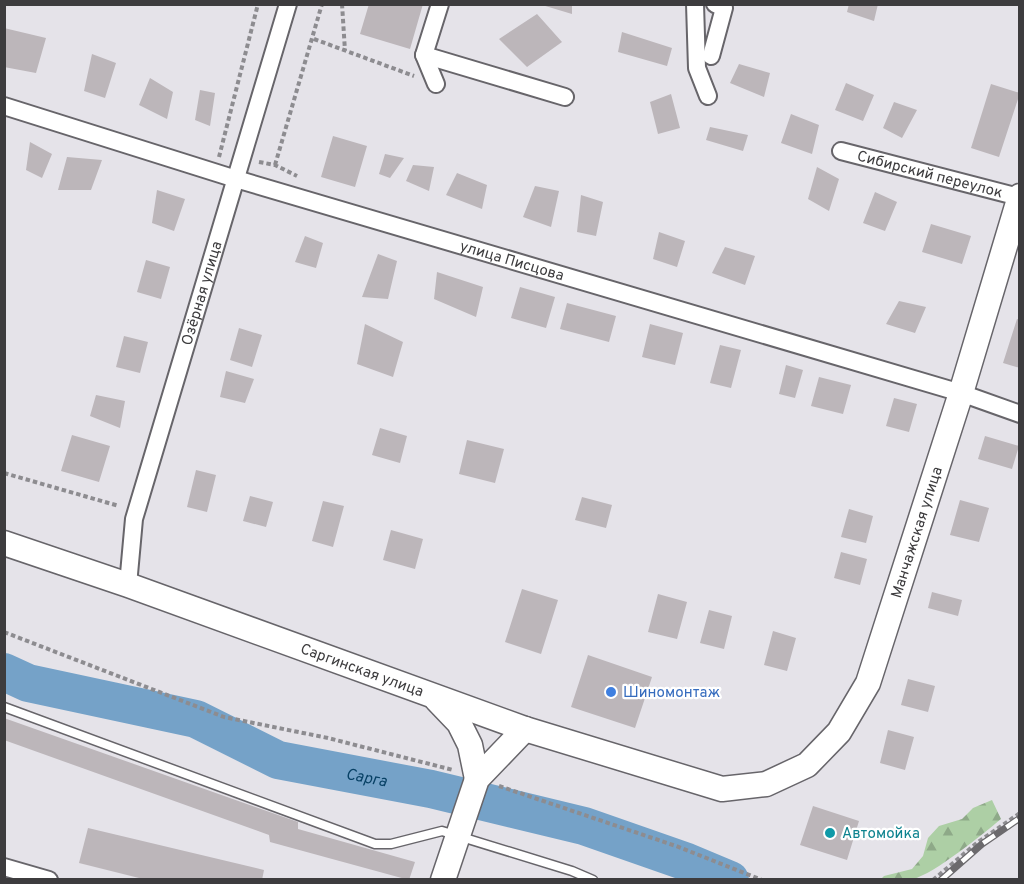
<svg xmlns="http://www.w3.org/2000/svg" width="1024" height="884" font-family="Overpass,sans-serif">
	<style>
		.forest { fill: url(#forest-firs) }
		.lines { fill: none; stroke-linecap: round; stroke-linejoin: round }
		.river { stroke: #75a2c8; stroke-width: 38 }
		.building { fill: #bcb6ba }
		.lane-casing { stroke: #67656a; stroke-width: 11 }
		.street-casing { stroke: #67656a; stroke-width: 20 }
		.secondary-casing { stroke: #67656a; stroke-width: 27 }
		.path { stroke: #8d8c90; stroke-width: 4; stroke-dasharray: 4.5 3; stroke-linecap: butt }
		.lane { stroke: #fff; stroke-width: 8 }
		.street { stroke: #fff; stroke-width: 16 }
		.secondary { stroke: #fff; stroke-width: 24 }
		.rail-casing { stroke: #6c6a6d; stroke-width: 7 }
		.rail { stroke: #fff; stroke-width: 4.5; stroke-dasharray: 14; stroke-linecap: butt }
		.shop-dot { fill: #3f7fe0; stroke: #fff; stroke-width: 2 }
		.culture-dot { fill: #0f9aa8; stroke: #fff; stroke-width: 2 }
		.labels { text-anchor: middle; stroke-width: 4.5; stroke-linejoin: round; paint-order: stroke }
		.street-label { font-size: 15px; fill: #3d3c3e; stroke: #fff }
		.shop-label { font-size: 15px; fill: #366cbe; stroke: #fff; text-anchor: start }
		.culture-label { font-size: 15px; fill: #0d838f; stroke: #fff; text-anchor: start }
		.water-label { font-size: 16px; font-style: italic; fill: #084165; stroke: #fff }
	</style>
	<defs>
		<pattern id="forest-firs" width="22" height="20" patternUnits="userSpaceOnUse" patternTransform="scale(1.5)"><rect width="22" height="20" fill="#adcfa5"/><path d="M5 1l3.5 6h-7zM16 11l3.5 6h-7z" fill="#8ea988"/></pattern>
	</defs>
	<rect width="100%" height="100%" fill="#e5e3e9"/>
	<!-- forest -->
	<path class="forest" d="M992 800 1001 819C983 834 934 874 913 879 903 882 891 880 881 879L884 876 912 869 923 856 928 838 939 826 962 819 973 808Z"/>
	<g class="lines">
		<!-- river -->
		<path class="river" id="s1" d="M4 672 28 683 196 719 278 760 431 789 584 826 687 862 730 880"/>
	</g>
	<!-- building -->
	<path class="building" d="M369 4H423L410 49 360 34Z
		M542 4H572V14L542 5Z
		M849 4H878L874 21 847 12Z
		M537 14 562 42 527 67 499 39Z
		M4 28 46 38 36 73 4 67Z
		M622 32 672 48 667 66 618 52Z
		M92 54 116 63 105 98 84 91Z
		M739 64 770 73 764 97 730 83Z
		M150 78 173 92 167 119 139 105Z
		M846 83 874 95 863 121 835 110Z
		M991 84 1020 93 999 157 971 148Z
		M200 90 215 93 210 126 195 120Z
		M671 94 680 128 658 134 650 102Z
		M894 102 917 110 902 138 883 128Z
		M791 114 819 125 812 154 781 143Z
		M710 127 748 135 743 151 706 140Z
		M333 136 367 146 355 187 321 177Z
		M30 142 52 154 42 178 26 170Z
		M385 154 404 158 390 178 379 174Z
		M67 157 102 160 91 190H58Z
		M413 165 434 167 429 191 406 181Z
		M817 167 839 179 829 211 808 199Z
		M457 173 487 185 482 209 446 195Z
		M535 186 559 191 551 227 523 217Z
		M157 190 185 199 174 231 152 223Z
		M875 192 897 202 885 231 863 223Z
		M581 195 603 202 596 236 577 232Z
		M931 224 971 236 962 264 922 252Z
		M659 232 685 241 677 267 653 259Z
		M305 236 323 243 316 268 295 262Z
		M725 247 755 256 745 285 712 273Z
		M378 254 397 261 388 299 362 297Z
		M146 260 170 267 161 299 137 292Z
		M437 272 483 287 476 317 434 299Z
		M520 287 555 297 546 328 511 318Z
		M899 301 926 307 915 333 886 324Z
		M567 303 616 316 609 342 560 329Z
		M1017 319 1020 320V368L1003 363Z
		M365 324 403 342 393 377 357 364Z
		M650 324 683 333 675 365 642 357Z
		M239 328 262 335 252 367 230 360Z
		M124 336 148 342 140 373 116 367Z
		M720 345 741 350 731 388 710 383Z
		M786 365 803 370 795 398 779 394Z
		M226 371 254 379 245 403 220 397Z
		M819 377 851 385 843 414 811 406Z
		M96 395 125 401 120 428 90 416Z
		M894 398 917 404 909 432 886 426Z
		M380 428 407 436 400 463 372 455Z
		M72 435 110 446 99 482 61 471Z
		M985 436 1019 446 1012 469 978 459Z
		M467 440 504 449 495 483 459 474Z
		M196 470 216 475 207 512 187 507Z
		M250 496 273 502 266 527 243 521Z
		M582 497 612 505 606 528 575 520Z
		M960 500 989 508 979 542 950 535Z
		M323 501 344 506 333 547 312 541Z
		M849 509 873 516 866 543 841 537Z
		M391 530 423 539 415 569 383 560Z
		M841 552 867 559 860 585 834 578Z
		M522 589 558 600 541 654 505 642Z
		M932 592 962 600 958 616 928 608Z
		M658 594 687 602 677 639 648 632Z
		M709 610 732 616 724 649 700 643Z
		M773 631 796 638 787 671 764 665Z
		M588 655 652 677 635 728 571 707Z
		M908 679 935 686 928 712 901 705Z
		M4 718 298 822V829L415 862 409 880 270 842 269 835 4 740Z
		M888 730 914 737 905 770 880 763Z
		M813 806 859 821 847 860 800 845Z
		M88 828 264 870 262 880H147L79 863Z"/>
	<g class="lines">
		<!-- lane casing -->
		<g class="lane-casing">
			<path id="lane" d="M4 707 375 844H391L442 831 572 871 593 880"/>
		</g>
		<!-- street casing -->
		<g class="street-casing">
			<g id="street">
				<path d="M695 4 697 68 708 96"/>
				<path d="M424 55 565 97"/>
				<path d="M711 56 724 8 715 4"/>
				<path d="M436 84 424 55 440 4"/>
				<path id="s2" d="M4 106 236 179 961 393 1020 414"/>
				<path id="s3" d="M841 151 1019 197"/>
				<path id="s4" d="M128 585 134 519 288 4"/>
				<path d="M4 867 49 880"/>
			</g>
		</g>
		<!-- secondary casing -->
		<g class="secondary-casing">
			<g id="secondary">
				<path id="s5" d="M4 543 128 585 525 729 722 789 766 784 807 765 839 732 868 683 961 393 1020 196"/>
				<path d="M437 700 459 723 470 745 477 779"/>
				<path d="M443 880 477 779 525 729"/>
			</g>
		</g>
		<!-- path -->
		<path class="path" d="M342 4 345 51
			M314 39 414 76
			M219 157 258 4
			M259 162 275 165 297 176
			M275 165 322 4
			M4 473 119 506
			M4 632 224 717 328 738 453 770
			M499 786 676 846 762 880
			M933 880 978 842 1020 813"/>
		<!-- lane -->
		<use href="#lane" class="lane"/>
		<!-- street -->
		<use href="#street" class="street"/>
		<!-- secondary -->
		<use href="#secondary" class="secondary"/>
		<!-- rail casing -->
		<g class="rail-casing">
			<path id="rail" d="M941 880 982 844 1020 818"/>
		</g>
		<!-- rail -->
		<use href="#rail" class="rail"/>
	</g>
	<!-- markers -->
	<circle class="shop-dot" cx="611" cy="692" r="6"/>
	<circle class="culture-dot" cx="830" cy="833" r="6"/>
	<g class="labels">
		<!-- street labels -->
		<g class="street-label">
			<text dy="5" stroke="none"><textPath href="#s3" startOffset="92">Сибирский переулок</textPath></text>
			<text dy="5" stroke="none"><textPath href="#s2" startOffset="531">улица Писцова</textPath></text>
			<text dy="5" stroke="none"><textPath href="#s4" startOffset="302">Озёрная улица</textPath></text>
			<text dy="5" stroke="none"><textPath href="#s5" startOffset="1110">Манчажская улица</textPath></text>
			<text dy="5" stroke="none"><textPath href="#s5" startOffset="380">Саргинская улица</textPath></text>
		</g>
		<!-- shop labels -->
		<g class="shop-label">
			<text x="623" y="697">Шиномонтаж</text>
		</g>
		<!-- culture labels -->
		<g class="culture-label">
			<text x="842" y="838">Автомойка</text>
		</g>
		<!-- water labels -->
		<g class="water-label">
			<text dy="6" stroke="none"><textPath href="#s1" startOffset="380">Сарга</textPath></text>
		</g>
	</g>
	<!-- border -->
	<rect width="1024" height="884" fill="none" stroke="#3d3c3e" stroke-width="12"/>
</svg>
